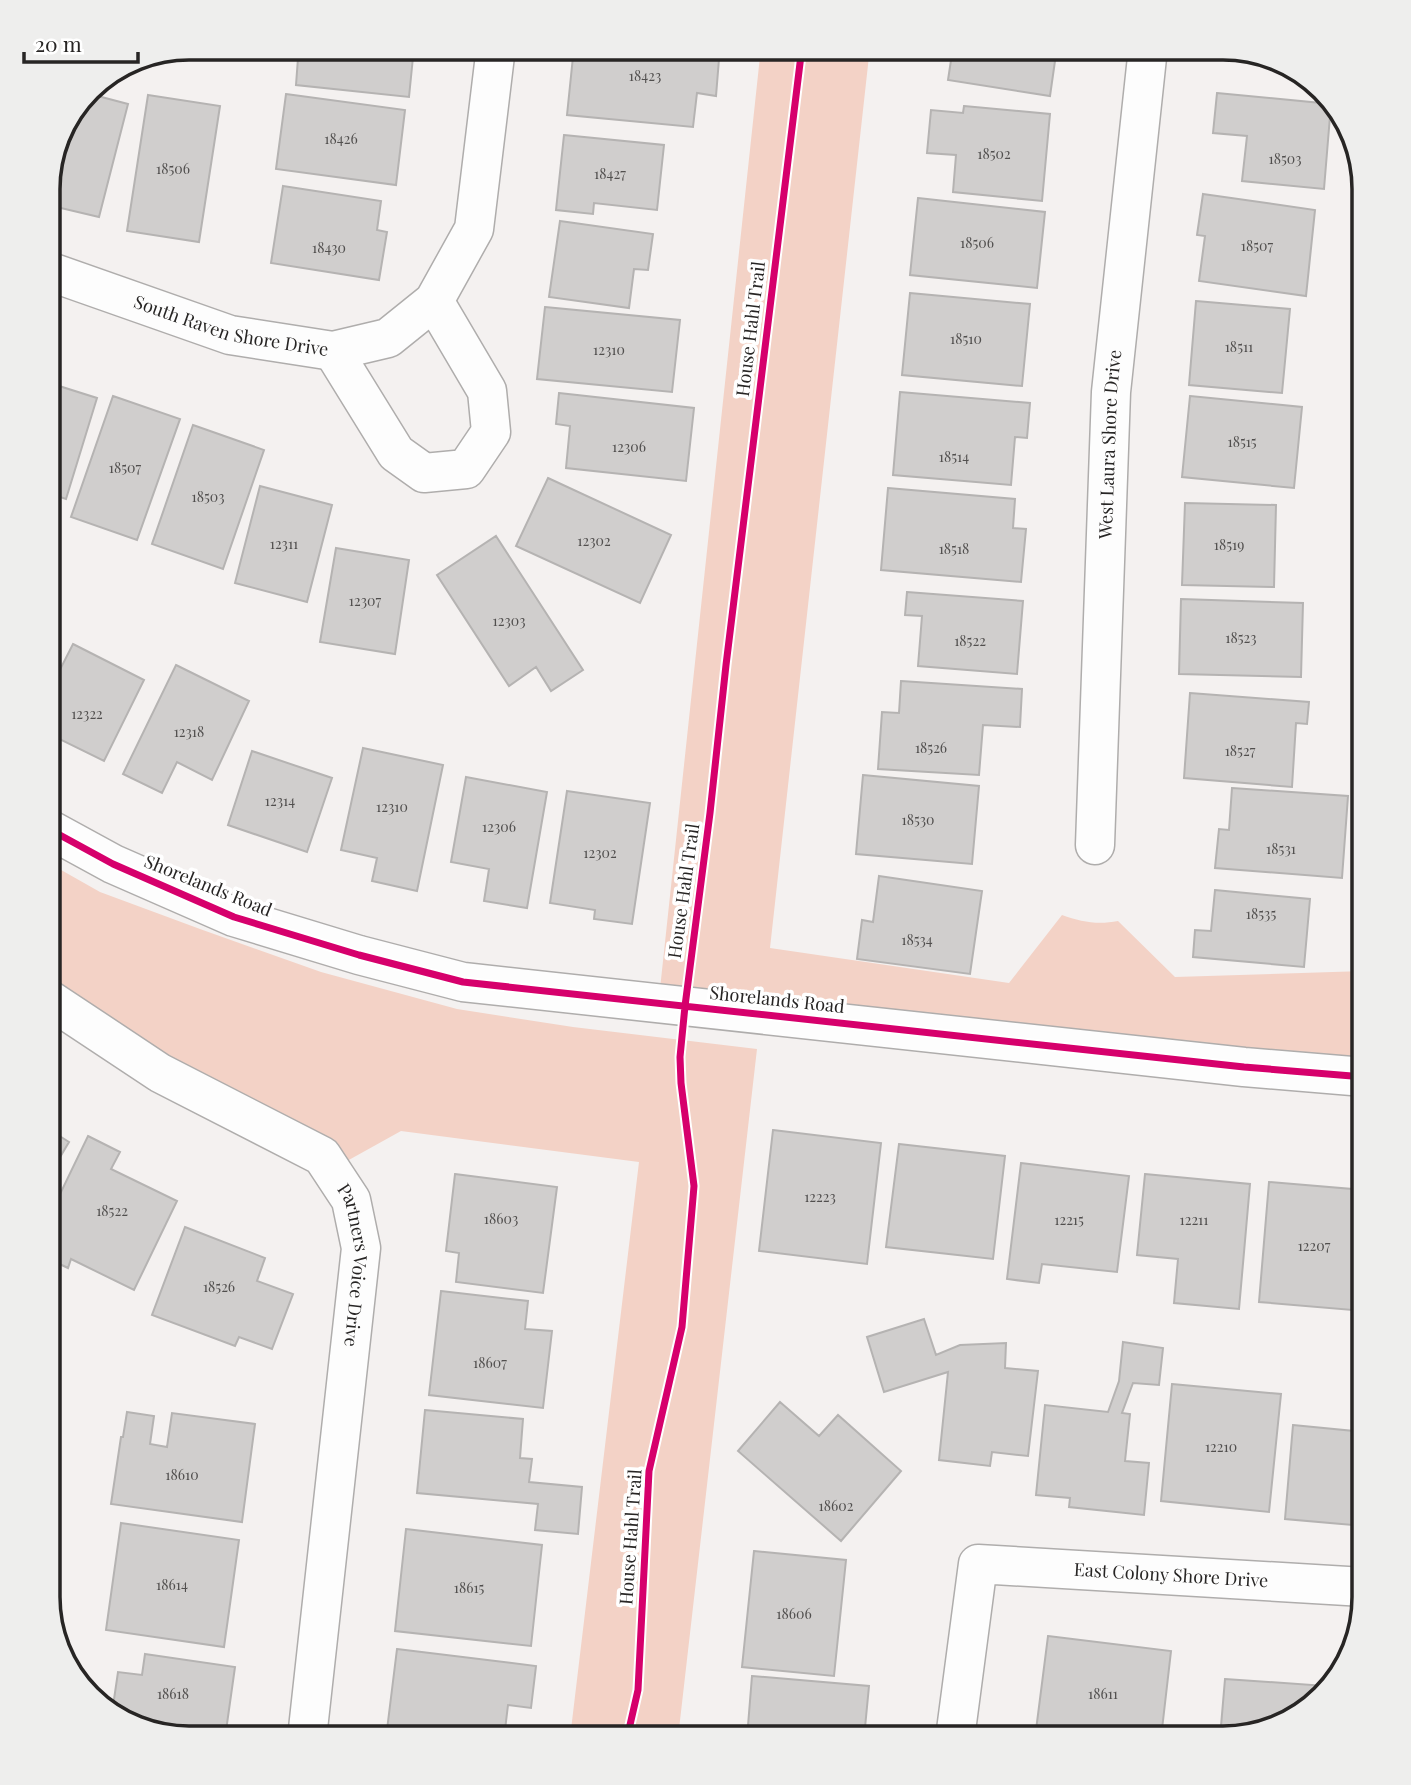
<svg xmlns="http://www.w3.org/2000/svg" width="1411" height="1785" font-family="'Playfair Display',serif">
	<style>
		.green { fill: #f3d2c6 }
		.building { fill: #d0cecd; stroke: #b5b3b2; stroke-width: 2 }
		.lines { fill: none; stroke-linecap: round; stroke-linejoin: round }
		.minor-casing { stroke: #afadac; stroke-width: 41 }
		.tertiary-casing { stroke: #afadac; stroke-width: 41 }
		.minor { stroke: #fdfdfd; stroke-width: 38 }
		.tertiary { stroke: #fdfdfd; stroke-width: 38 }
		.cycleway-casing { stroke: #fff; stroke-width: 11 }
		.cycleway { stroke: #d6006c; stroke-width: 7 }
		.labels { text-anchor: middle; stroke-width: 7; stroke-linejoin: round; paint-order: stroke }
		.number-label { font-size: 14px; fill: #514f4e }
		.street-label { font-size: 18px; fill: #272524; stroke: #fff }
		.rim { fill: none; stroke: #272524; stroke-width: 3.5 }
	</style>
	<rect width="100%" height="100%" fill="#f4f1f0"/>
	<!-- green -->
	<path class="green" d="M761 47H870L770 948 1009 983 1062 915C1081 922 1098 925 1118 921L1175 977 1364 971V1058L1257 1053 660 989Z
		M1361 547H1364V690L1353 615Z
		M47 862 100 892 200 929 321 972 457 1009 573 1027 757 1049 678 1738H570L639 1162 401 1131 347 1161 316 1131 210 1081 47 980Z"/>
	<!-- building -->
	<path class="building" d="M280 47H414L409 97 296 85 298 58 279 57Z
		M574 47H608L719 59 716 96 697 93 693 127 567 115Z
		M953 47H1057L1050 96 948 80Z
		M97 81 94 95 128 104 99 217 48 205V179L62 126Z
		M1217 93 1331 104 1324 189 1242 181 1247 136 1213 133Z
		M286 94 405 110 396 185 276 169Z
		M148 95 220 106 199 242 127 231Z
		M964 106 1050 114 1042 201 953 192 956 155 927 153 931 110 963 113Z
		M564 135 664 145 657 210 594 203 593 214 556 210Z
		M283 186 381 201 377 230 387 232 379 280 271 263Z
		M1203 194 1315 210 1306 296 1199 281 1205 236 1197 235Z
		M918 198 1045 212 1037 288 910 275Z
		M560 221 653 234 648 270 634 269 629 308 549 297Z
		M910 293 1030 304 1022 386 902 375Z
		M1196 301 1290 309 1282 393 1189 385Z
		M545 307 680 320 672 392 537 379Z
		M48 376 58 379 56 385 97 398 66 499 48 493Z
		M900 392 1030 403 1027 438 1015 437 1011 485 893 475Z
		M559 393 694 408 686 481 566 468 570 426 556 424Z
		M113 396 180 419 137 540 71 517Z
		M1190 396 1302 407 1294 488 1182 477Z
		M193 425 264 450 223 569 152 544Z
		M548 478 671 535 640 603 516 546Z
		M260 486 332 505 307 602 235 583Z
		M888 488 1015 499 1013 528 1026 529 1021 582 881 570Z
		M1185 503 1276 505 1274 587 1182 585Z
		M496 536 583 670 551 691 536 667 509 686 437 575Z
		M336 548 409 560 395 654 320 642Z
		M907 592 1023 601 1017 674 918 666 922 616 905 615Z
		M1181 599 1303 603 1301 677 1179 674Z
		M73 644 144 680 104 761 47 733V695Z
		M176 665 249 701 212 780 177 762 162 793 123 774Z
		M901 681 1022 689 1020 727 983 725 979 775 878 769 882 712 899 713Z
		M1190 693 1309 702 1307 724 1296 723 1292 787 1184 778Z
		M363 748 443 765 417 891 372 881 377 858 341 850Z
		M252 751 332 778 307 852 228 825Z
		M863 775 979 786 972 864 856 854Z
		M466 777 547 792 527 908 484 901 489 869 451 862Z
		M1232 788 1348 796 1342 878 1215 868 1219 829 1229 830Z
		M567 791 650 803 632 924 594 919 595 910 550 903Z
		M879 876 982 891 970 974 857 959 862 920 873 922Z
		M1215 890 1310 899 1304 967 1193 957 1195 930 1211 931Z
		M47 1128 69 1142 47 1179Z
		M773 1130 881 1143 867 1264 759 1251Z
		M88 1136 120 1152 111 1169 177 1201 134 1290 71 1259 68 1268 47 1258V1221Z
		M899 1144 1005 1156 993 1259 886 1247Z
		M1021 1163 1129 1176 1117 1272 1042 1264 1039 1283 1007 1279Z
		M455 1174 557 1187 543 1293 456 1282 459 1253 446 1251Z
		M1145 1174 1250 1184 1239 1309 1174 1303 1178 1259 1137 1255Z
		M1269 1182 1364 1190V1311L1259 1302Z
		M185 1227 265 1258 257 1281 293 1294 272 1349 239 1337 235 1346 152 1315Z
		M441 1291 528 1301 525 1329 552 1331 543 1408 429 1395Z
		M924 1319 936 1355 960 1345 1006 1343 1005 1368 1038 1371 1028 1456 992 1452 990 1466 939 1460 948 1372 884 1392 867 1337Z
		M1123 1342 1163 1348 1159 1385 1133 1383 1122 1413 1130 1414 1125 1461 1149 1463 1144 1515 1069 1507 1070 1498 1036 1495 1045 1405 1108 1412 1119 1381Z
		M1172 1384 1281 1394 1269 1512 1161 1501Z
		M780 1402 819 1436 838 1415 901 1471 841 1541 738 1451Z
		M425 1410 523 1419 520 1458 532 1459 529 1482 582 1487 578 1534 535 1530 538 1504 417 1493Z
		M127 1412 154 1416 150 1444 167 1447 172 1413 255 1424 242 1522 111 1504 121 1437H123Z
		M1293 1425 1364 1432V1526L1285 1519Z
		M121 1523 239 1540 224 1647 106 1630Z
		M406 1529 542 1545 531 1646 395 1631Z
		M47 1548 57 1549 53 1593 47 1592Z
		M754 1551 846 1560 834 1676 742 1667Z
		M1048 1636 1171 1651 1161 1738H1035Z
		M397 1649 536 1666 531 1708 508 1705 505 1730 521 1732 520 1738H386Z
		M145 1654 235 1667 225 1738H188L118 1719 112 1713 118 1672 142 1675Z
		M752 1676 869 1686 864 1738H747Z
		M1225 1679 1327 1686 1301 1714 1220 1738Z"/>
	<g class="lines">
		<!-- minor casing -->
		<g class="minor-casing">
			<g id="minor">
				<path id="s1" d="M48 271 230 335 333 351 388 338 434 301 474 229 496 47"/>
				<path d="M333 351 396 453 424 473 466 469 491 432 487 391 434 301"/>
				<path id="s2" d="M1095 845 1111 392 1148 48"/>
				<path id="s3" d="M47 998 160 1073 322 1156 351 1200 361 1248 307 1738"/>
				<path id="s4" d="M955 1738 978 1564 1364 1587"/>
			</g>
		</g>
		<!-- tertiary casing -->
		<g class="tertiary-casing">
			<path id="tertiary" d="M47 828 113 864 234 917 359 955 463 982 1244 1067 1364 1077"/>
		</g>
		<!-- minor -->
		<use href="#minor" class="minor"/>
		<!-- tertiary -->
		<use href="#tertiary" class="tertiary"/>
		<!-- cycleway casing -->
		<g class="cycleway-casing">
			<path id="cycleway" d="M47 828 113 864 234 917 359 955 463 982 1244 1067 1364 1077
				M627 1738 638 1690 649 1471 682 1327 694 1186 681 1083 680 1057 685 1006 710 813 726 665 802 47"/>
		</g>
		<!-- cycleway -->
		<use href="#cycleway" class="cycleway"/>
	</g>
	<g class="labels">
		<!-- number labels -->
		<g class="number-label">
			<text x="645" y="81">18423</text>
			<text x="341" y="144">18426</text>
			<text x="994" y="159">18502</text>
			<text x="1285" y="164">18503</text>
			<text x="173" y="174">18506</text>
			<text x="610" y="179">18427</text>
			<text x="977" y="248">18506</text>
			<text x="1257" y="251">18507</text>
			<text x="329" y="253">18430</text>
			<text x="966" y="344">18510</text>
			<text x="1239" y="352">18511</text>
			<text x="609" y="355">12310</text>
			<text x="1242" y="447">18515</text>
			<text x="629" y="452">12306</text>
			<text x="954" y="462">18514</text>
			<text x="125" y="473">18507</text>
			<text x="208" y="502">18503</text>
			<text x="594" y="546">12302</text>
			<text x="284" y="549">12311</text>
			<text x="1229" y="550">18519</text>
			<text x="954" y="554">18518</text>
			<text x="365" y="606">12307</text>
			<text x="509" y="626">12303</text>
			<text x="1241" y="643">18523</text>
			<text x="970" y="646">18522</text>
			<text x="87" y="719">12322</text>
			<text x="189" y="737">12318</text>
			<text x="931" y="753">18526</text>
			<text x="1240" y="756">18527</text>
			<text x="280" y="806">12314</text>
			<text x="392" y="812">12310</text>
			<text x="918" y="825">18530</text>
			<text x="499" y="832">12306</text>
			<text x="1281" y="854">18531</text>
			<text x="600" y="858">12302</text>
			<text x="1261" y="919">18535</text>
			<text x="917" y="945">18534</text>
			<text x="820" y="1202">12223</text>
			<text x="112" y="1216">18522</text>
			<text x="501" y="1224">18603</text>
			<text x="1069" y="1225">12215</text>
			<text x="1194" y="1225">12211</text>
			<text x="1314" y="1251">12207</text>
			<text x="219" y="1292">18526</text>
			<text x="490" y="1368">18607</text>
			<text x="1221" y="1452">12210</text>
			<text x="182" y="1480">18610</text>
			<text x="836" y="1511">18602</text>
			<text x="172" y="1590">18614</text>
			<text x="469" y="1593">18615</text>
			<text x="794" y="1619">18606</text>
			<text x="173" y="1699">18618</text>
			<text x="1103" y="1699">18611</text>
		</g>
		<!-- street labels -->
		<g class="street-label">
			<text dy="6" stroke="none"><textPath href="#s1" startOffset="192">South Raven Shore Drive</textPath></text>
			<text transform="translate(751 329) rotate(-83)" y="6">House Hahl Trail</text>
			<text dy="6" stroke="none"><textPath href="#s2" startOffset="401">West Laura Shore Drive</textPath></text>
			<text transform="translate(208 886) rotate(22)" y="6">Shorelands Road</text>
			<text transform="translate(684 891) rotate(-82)" y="6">House Hahl Trail</text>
			<text transform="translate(777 1000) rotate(6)" y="6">Shorelands Road</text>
			<text dy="6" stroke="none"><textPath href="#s3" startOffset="436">Partners Voice Drive</textPath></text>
			<text transform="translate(631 1537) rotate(-86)" y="6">House Hahl Trail</text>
			<text dy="6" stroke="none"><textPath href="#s4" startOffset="369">East Colony Shore Drive</textPath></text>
		</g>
	</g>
	<!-- crop -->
	<path d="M0 0H1411V1785H0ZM189 60H1223A129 129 0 0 1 1352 189V1597A129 129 0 0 1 1223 1726H189A129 129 0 0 1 60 1597V189A129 129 0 0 1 189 60Z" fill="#eeeeed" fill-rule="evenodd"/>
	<path class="rim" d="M189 60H1223A129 129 0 0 1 1352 189V1597A129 129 0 0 1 1223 1726H189A129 129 0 0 1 60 1597V189A129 129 0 0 1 189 60Z"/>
	<!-- scale -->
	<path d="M24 52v10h114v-10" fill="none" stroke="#272524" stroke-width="3.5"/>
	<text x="35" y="52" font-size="21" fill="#272524" stroke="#ffffff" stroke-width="5" paint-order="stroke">20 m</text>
</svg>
